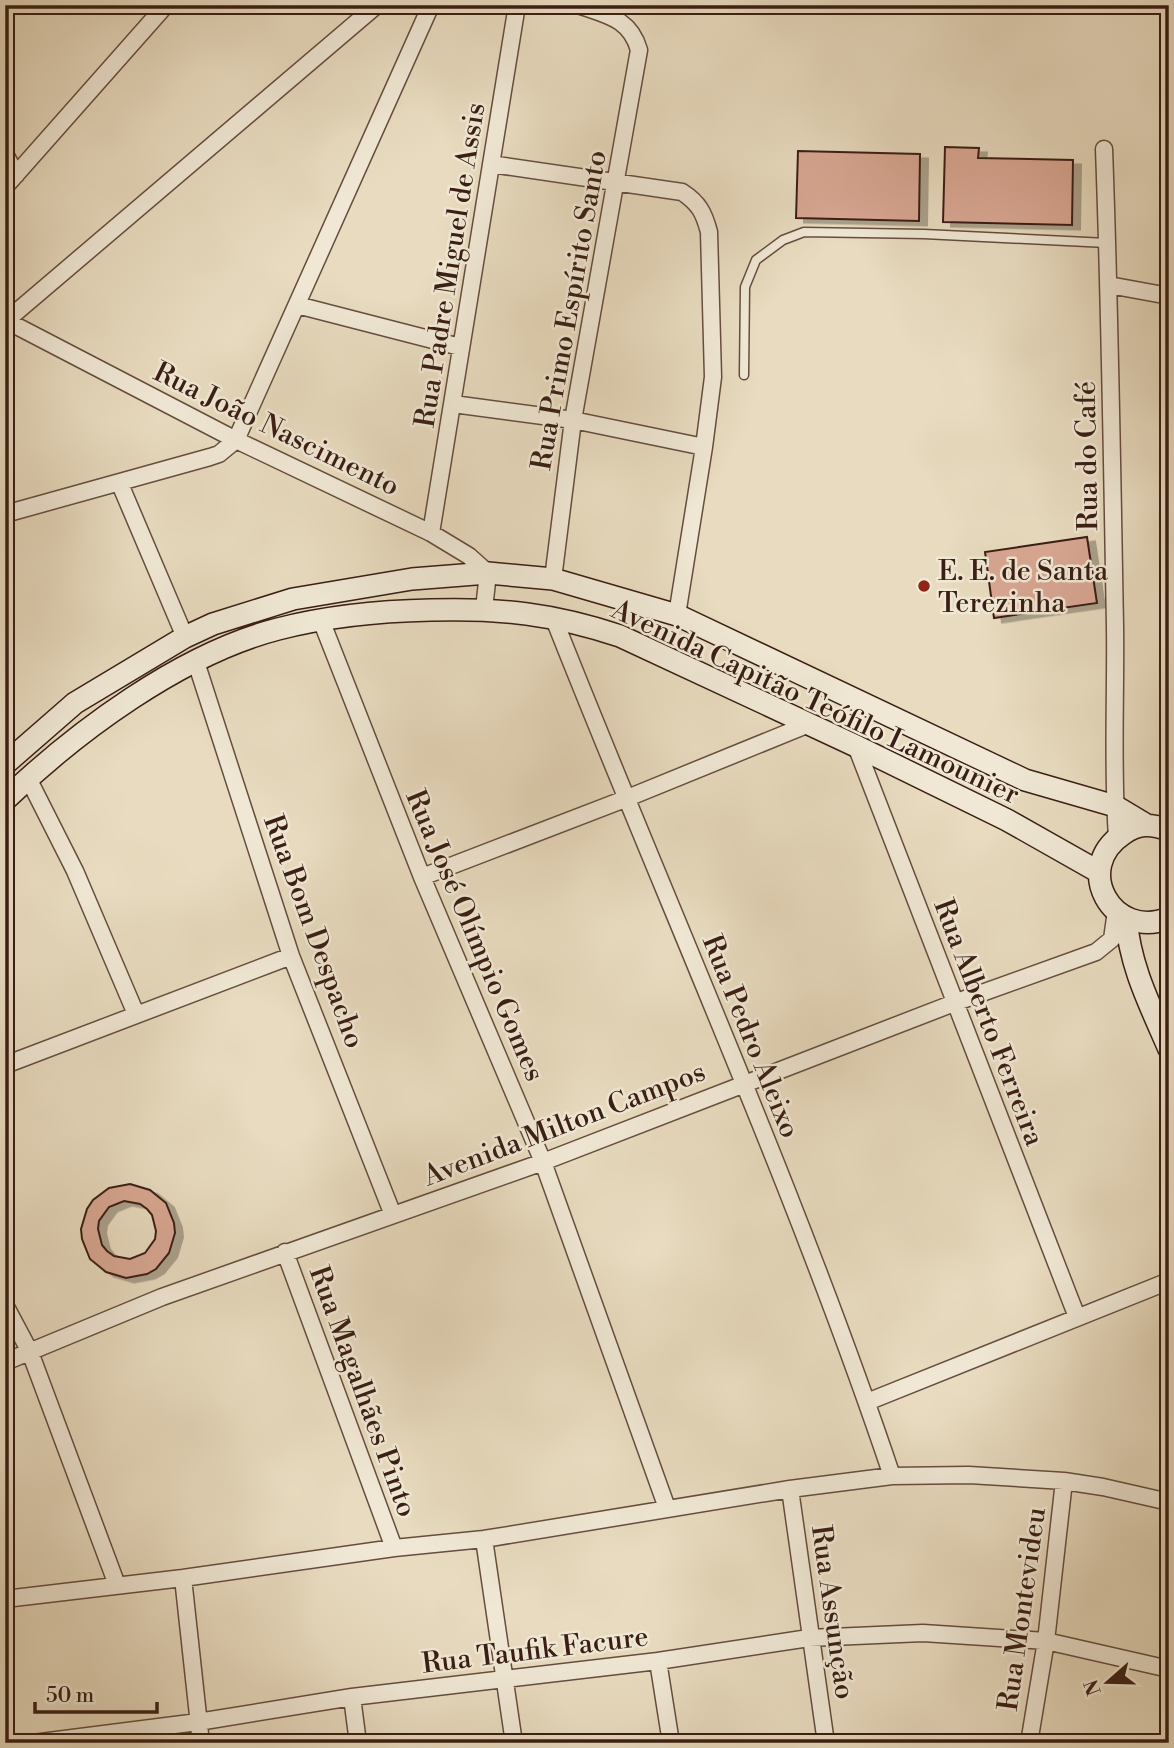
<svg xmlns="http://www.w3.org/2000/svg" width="1174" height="1748" font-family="'Libre Bodoni',serif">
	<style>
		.building { fill: #d9a793; stroke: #3a1e14; stroke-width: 2; fill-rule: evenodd; filter: url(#shadow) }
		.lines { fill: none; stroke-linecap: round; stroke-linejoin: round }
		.service-casing { stroke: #664d3f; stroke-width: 11 }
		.minor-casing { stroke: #664d3f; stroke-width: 19 }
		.secondary-casing { stroke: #3a1e14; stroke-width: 24 }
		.service { stroke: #f0e8d5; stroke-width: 8 }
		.minor { stroke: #f0e8d5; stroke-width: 16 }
		.secondary { stroke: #f0e8d5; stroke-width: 21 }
		.poi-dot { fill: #8f2418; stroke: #f0e8d5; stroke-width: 2.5 }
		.labels { text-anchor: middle; stroke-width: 5; stroke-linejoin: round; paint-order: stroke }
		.street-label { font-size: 28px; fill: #3a1e14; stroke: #f0e8d5 }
		.poi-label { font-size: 28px; fill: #3a1e14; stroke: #f0e8d5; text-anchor: start }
	</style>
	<defs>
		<filter id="shadow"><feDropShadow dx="8" dy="4.5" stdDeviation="0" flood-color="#0004"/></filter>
	</defs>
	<rect width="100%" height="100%" fill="#e8dbbf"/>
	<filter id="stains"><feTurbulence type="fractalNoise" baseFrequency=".00286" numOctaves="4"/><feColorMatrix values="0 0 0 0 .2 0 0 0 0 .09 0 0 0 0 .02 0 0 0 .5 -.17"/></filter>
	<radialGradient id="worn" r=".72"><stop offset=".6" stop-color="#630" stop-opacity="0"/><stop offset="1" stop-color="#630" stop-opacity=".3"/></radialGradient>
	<!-- building -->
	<path class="building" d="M945 147 979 148 978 158 1073 160 1072 225 943 222Z
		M798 151 920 154 919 221 796 218Z
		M1087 537 1097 603 994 618 985 552Z
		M130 1184 150 1190 166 1203 174 1223 175 1233 169 1253 156 1269 147 1274 126 1278 106 1272 90 1259 82 1239 81 1229 87 1209 93 1200 109 1188ZM124 1201 140 1204 147 1209 152 1215 156 1231 155 1239 145 1253 130 1259 114 1256 107 1251 102 1245 98 1229 99 1221 109 1207Z"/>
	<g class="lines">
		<!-- service casing -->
		<g class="service-casing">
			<path id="service" d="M744 375 745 287 756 260 783 240 804 232 924 234 1107 243"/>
		</g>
		<!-- minor casing -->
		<g class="minor-casing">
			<path id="minor" d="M1104 149C1110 308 1112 467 1115 626 1116 696 1112 767 1117 837
				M5 154 16 175
				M491 164 682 192C699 203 704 213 709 232L713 377 704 447 677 615
				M5 187 166 5
				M1109 285 1169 296
				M297 305 460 347
				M5 320 236 440 431 533 469 556 488 573 484 609
				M7 320 377 5
				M453 404 573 420 704 447
				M120 484 185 637
				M5 514 210 457 219 454 236 440 431 5
				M431 533 517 5
				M553 579 573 420 639 50C630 18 606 15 578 5
				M554 619C667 905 794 1185 892 1476
				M321 620 422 877 543 1162 667 1508
				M196 662 291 956 393 1215
				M856 746 1077 1317
				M28 778 75 871 136 1014
				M422 877 625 799 809 724
				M5 1065 291 956
				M285 1252 394 1548
				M5 1305 30 1352 117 1585
				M5 1362 162 1297 543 1162 954 1003 1096 952 1112 939 1116 911
				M867 1402 1169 1281
				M790 1489 826 1743
				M484 1539 514 1743
				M183 1578 201 1743
				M5 1599 183 1578 394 1548 484 1539 790 1489 892 1476 969 1475 1064 1481 1103 1487 1169 1502
				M658 1661 671 1743
				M352 1697 358 1743
				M33 1743 198 1722 352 1697 658 1661 809 1638 923 1633 1046 1641 1169 1669
				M1029 1743 1046 1641 1064 1481"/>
		</g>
		<!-- secondary casing -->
		<g class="secondary-casing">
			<path id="secondary" d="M5 764 75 703 185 637 213 624 293 599 412 579 488 573 553 579 677 615 1025 780 1115 806 1145 824
				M5 800C77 731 181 654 278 629 328 616 380 611 431 610 501 608 554 614 620 636L856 746 1007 820 1099 872
				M1169 830C1151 824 1139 823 1123 834 1072 868 1112 941 1169 918
				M1126 918C1130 967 1150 1005 1169 1049"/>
		</g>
		<!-- service -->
		<use href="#service" class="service"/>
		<!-- minor -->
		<use href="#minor" class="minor"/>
		<!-- secondary -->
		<use href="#secondary" class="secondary"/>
	</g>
	<!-- markers -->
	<circle class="poi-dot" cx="924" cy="586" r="7"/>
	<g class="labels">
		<!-- street labels -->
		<g class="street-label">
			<text transform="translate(449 265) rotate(-81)" y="10">Rua Padre Miguel de Assis</text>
			<text transform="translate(568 310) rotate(-80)" y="10">Rua Primo Espírito Santo</text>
			<text transform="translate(277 428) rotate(26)" y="10">Rua João Nascimento</text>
			<text transform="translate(1086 456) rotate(-91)" y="10">Rua do Café</text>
			<text transform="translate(816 701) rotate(25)" y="10">Avenida Capitão Teófilo Lamounier</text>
			<text transform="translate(315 931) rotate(70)" y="10">Rua Bom Despacho</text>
			<text transform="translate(476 935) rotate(67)" y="10">Rua José Olímpio Gomes</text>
			<text transform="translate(990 1022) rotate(69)" y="10">Rua Alberto Ferreira</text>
			<text transform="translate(752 1036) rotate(68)" y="10">Rua Pedro Aleixo</text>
			<text transform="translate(564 1123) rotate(-21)" y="10">Avenida Milton Campos</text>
			<text transform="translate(364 1391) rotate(70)" y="10">Rua Magalhães Pinto</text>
			<text transform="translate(1021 1609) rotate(-82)" y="10">Rua Montevideu</text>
			<text transform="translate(834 1612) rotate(82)" y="10">Rua Assunção</text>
			<text transform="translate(535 1649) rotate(-7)" y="10">Rua Taufik Facure</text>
		</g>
		<!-- poi labels -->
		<g class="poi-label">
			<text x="938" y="580">E. E. de Santa<tspan x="938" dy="32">Terezinha</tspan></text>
		</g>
	</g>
	<!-- margin -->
	<rect width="1174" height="1748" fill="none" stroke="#e8dbbf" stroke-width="28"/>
	<rect x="7" y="7" width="1160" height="1734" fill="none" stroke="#3a1e14" stroke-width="3.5"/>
	<rect x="14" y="14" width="1146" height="1720" fill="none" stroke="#3a1e14" stroke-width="2"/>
	<!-- north arrow -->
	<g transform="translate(1108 1682) rotate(250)" stroke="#f0e8d5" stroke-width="5" paint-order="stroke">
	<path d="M0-5L12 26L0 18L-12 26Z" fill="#3a1e14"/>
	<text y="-10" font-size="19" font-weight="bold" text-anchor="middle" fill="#3a1e14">N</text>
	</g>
	<!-- scale -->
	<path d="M35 1702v10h122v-10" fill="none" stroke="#3a1e14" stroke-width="3.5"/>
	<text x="46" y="1702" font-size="21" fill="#3a1e14" stroke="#f0e8d5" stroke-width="5" paint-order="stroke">50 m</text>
	<rect width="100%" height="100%" filter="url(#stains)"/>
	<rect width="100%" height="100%" fill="url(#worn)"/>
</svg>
